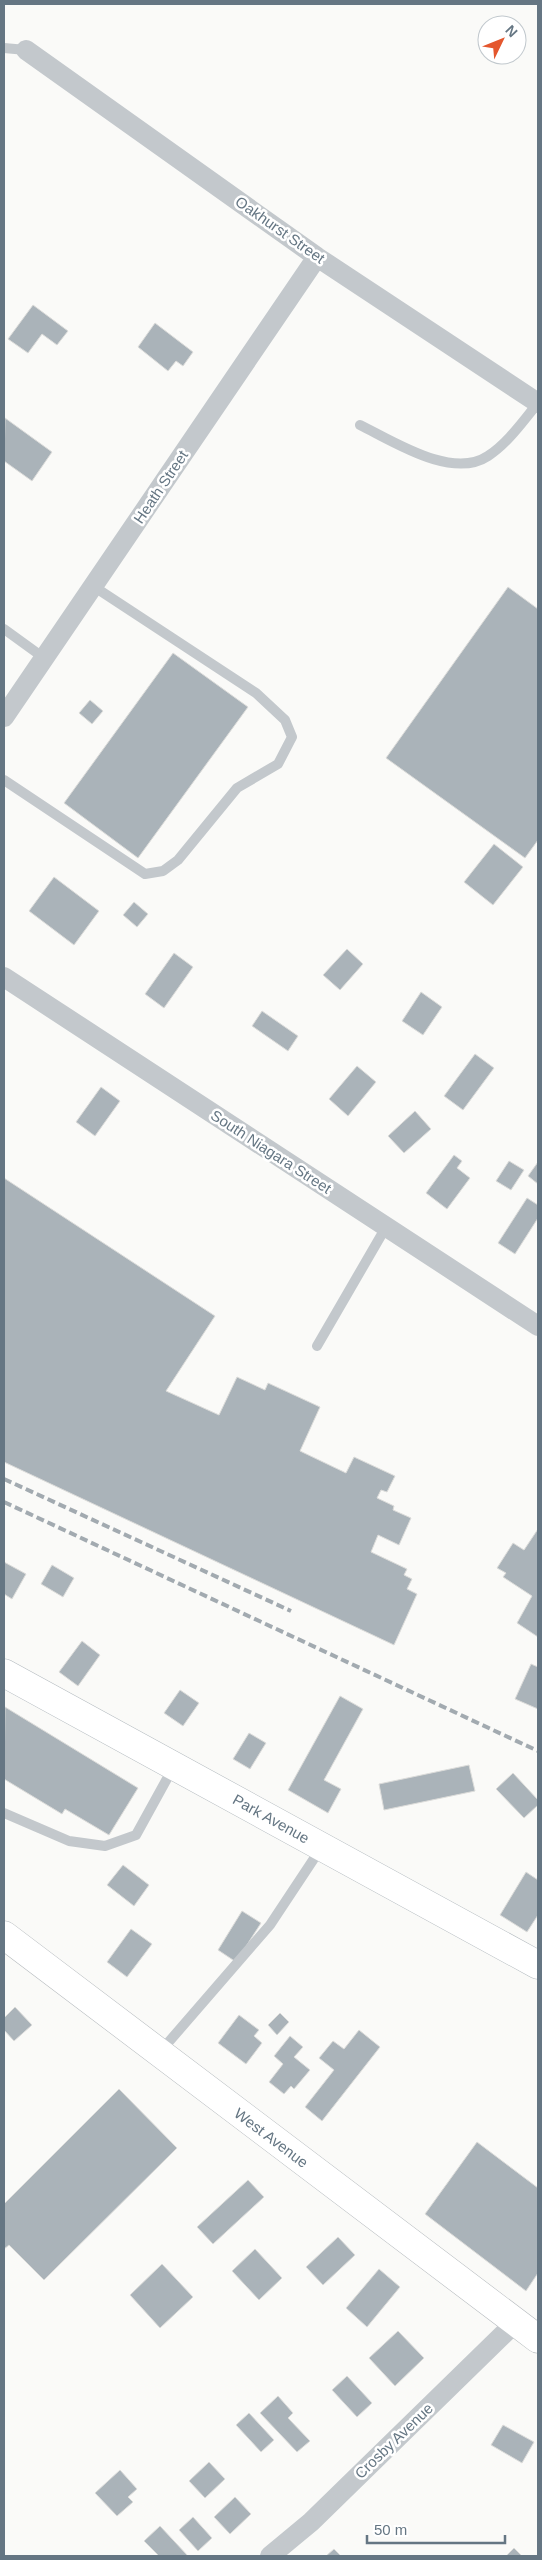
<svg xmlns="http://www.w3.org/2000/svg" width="542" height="2560" font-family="Helvetica,sans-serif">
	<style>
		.building { fill: #aab3b9; stroke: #dcdcda }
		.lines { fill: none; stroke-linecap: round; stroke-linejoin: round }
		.secondary-casing { stroke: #b3babf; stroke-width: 29 }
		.highway-casing { stroke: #b4b9bd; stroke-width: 29 }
		.lane { stroke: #c3c8cc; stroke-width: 10 }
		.street { stroke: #c3c8cc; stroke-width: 20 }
		.secondary { stroke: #fff; stroke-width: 28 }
		.highway { stroke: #fff; stroke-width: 28 }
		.rail { stroke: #a2aab0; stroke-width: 4; stroke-dasharray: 8 4; stroke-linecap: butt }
		.labels { text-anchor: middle; stroke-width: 5; stroke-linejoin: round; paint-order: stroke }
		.street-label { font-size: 15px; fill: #657683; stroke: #fff }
	</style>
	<rect width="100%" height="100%" fill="#fafaf8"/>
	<!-- building -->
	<path class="building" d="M33 305 68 331 57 345 42 334 28 353 8 339Z
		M155 323 193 352 183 366 176 361 168 371 138 347Z
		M5 418 52 452 32 481 4 461Z
		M508 587 538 609V840L525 858 386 758Z
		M173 653 248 707 138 858 64 803Z
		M90 700 103 711 92 724 79 713Z
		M494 844 523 867 493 905 464 882Z
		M54 877 99 911 74 945 29 911Z
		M134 902 148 914 137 927 123 915Z
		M347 949 363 964 340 990 323 975Z
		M174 953 193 967 164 1008 145 994Z
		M421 992 442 1007 423 1035 402 1021Z
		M262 1011 298 1036 288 1051 252 1026Z
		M475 1054 494 1068 463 1110 444 1096Z
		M357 1066 376 1082 348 1116 329 1099Z
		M101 1087 120 1101 95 1136 76 1122Z
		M415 1111 431 1129 404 1153 388 1136Z
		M454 1155 462 1161 457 1168 470 1178 447 1209 426 1193Z
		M509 1161 524 1170 511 1190 496 1181Z
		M538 1162V1184L528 1176Z
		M4 1178 215 1316 166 1391 219 1415 237 1377 265 1390 268 1383 320 1407 300 1451 346 1473 354 1457 395 1476 387 1492 381 1490 377 1498 394 1506 393 1510 411 1518 399 1545 378 1535 371 1552 407 1569 404 1575 412 1579 407 1589 417 1594 394 1645 4 1462Z
		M527 1198 538 1205V1218L515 1254 498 1243Z
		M538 1529V1637L517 1623 532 1596 503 1577 506 1573 497 1568 513 1543 524 1550Z
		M4 1562 26 1574 12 1599 4 1594Z
		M52 1565 74 1578 63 1597 41 1584Z
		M82 1641 100 1655 78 1686 59 1672Z
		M531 1664 538 1667V1709L515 1699Z
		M180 1690 199 1703 183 1726 164 1713Z
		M340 1696 363 1709 324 1780 341 1789 328 1813 288 1790Z
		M5 1707 138 1788 109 1835 65 1809 62 1814 4 1779Z
		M249 1733 266 1743 250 1769 233 1759Z
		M469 1765 475 1791 384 1810 379 1784Z
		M513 1773 538 1800V1805L524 1818 496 1789Z
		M123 1865 149 1885 134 1906 107 1885Z
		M526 1872 538 1880V1915L527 1932 500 1915Z
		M242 1911 261 1923 236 1962 218 1950Z
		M131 1929 152 1944 127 1977 107 1962Z
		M15 2007 32 2025 14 2041 4 2030V2018Z
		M280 2013 289 2022 277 2035 268 2025Z
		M239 2015 259 2030 254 2036 262 2043 246 2064 218 2043Z
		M359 2030 380 2047 322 2121 305 2107 334 2070 319 2058 333 2041 344 2049Z
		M290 2036 303 2047 294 2057 310 2070 294 2089 291 2086 284 2094 269 2082 283 2064 274 2056Z
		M119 2089 177 2148 44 2280 9 2245 4 2249V2204Z
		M477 2142 538 2188V2273L526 2291 425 2214Z
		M248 2180 264 2197 213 2244 197 2227Z
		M338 2237 355 2255 323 2285 306 2267Z
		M255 2249 282 2278 259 2300 232 2271Z
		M162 2264 193 2297 160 2328 130 2295Z
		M379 2269 400 2287 367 2327 346 2308Z
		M398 2331 424 2358 395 2386 369 2358Z
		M347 2376 372 2403 357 2417 332 2390Z
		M278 2396 293 2413 288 2418 310 2441 297 2452 260 2413Z
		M249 2413 274 2440 261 2452 236 2425Z
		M503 2425 534 2442 522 2463 491 2445Z
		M209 2462 225 2479 205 2498 189 2481Z
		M120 2470 137 2489 128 2497 133 2502 117 2516 95 2493Z
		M235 2497 251 2514 230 2534 214 2517Z
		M193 2517 212 2538 198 2551 179 2530Z
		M160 2526 188 2556H159L144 2541Z
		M514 2548 522 2556H506Z
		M334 2549 341 2556H326Z"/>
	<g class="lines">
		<!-- secondary casing -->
		<g class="secondary-casing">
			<path id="secondary" d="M4 1673 538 1965"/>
		</g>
		<!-- highway casing -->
		<g class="highway-casing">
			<path id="highway" d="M4 1935 538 2339"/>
		</g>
		<!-- lane -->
		<path class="lane" d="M4 48 26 50
			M360 425C393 441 452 480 488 456 508 443 523 421 538 403
			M4 629 44 658
			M4 780 145 874 163 871 178 860 237 788 278 764 292 737 285 720 256 693 93 586
			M317 1346 386 1227
			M4 1813 69 1841 105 1846 136 1835 174 1766
			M160 2052 270 1925 321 1848"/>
		<!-- street -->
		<path class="street" d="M26 50 317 257 538 403
			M4 717 317 257
			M4 977 538 1326
			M270 2556 311 2522 515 2323"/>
		<!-- secondary -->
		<use href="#secondary" class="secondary"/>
		<!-- highway -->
		<use href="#highway" class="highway"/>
		<!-- rail -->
		<path class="rail" d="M4 1479 291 1611
			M4 1502 538 1751"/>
	</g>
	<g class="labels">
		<!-- street labels -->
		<g class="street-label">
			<text transform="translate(280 230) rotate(35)" y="5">Oakhurst Street</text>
			<text transform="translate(161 487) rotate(-56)" y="5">Heath Street</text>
			<text transform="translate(271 1152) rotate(33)" y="5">South Niagara Street</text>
			<text transform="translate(271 1819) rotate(29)" y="5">Park Avenue</text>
			<text transform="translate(271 2138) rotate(37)" y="5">West Avenue</text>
			<text transform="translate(394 2441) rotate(-44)" y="5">Crosby Avenue</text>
		</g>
	</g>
	<!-- border -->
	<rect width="542" height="2560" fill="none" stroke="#657683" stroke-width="10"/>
	<!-- north arrow -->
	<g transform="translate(502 40) rotate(47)"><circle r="24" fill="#ffffff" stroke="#c1c8cd"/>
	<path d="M0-4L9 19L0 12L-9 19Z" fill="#e4572e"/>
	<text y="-8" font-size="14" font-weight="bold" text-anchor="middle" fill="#657683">N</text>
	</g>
	<!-- scale -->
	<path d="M367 2535v8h138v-8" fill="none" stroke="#657683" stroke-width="2.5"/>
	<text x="374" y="2535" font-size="15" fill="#657683" stroke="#ffffff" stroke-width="4" paint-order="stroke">50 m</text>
</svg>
